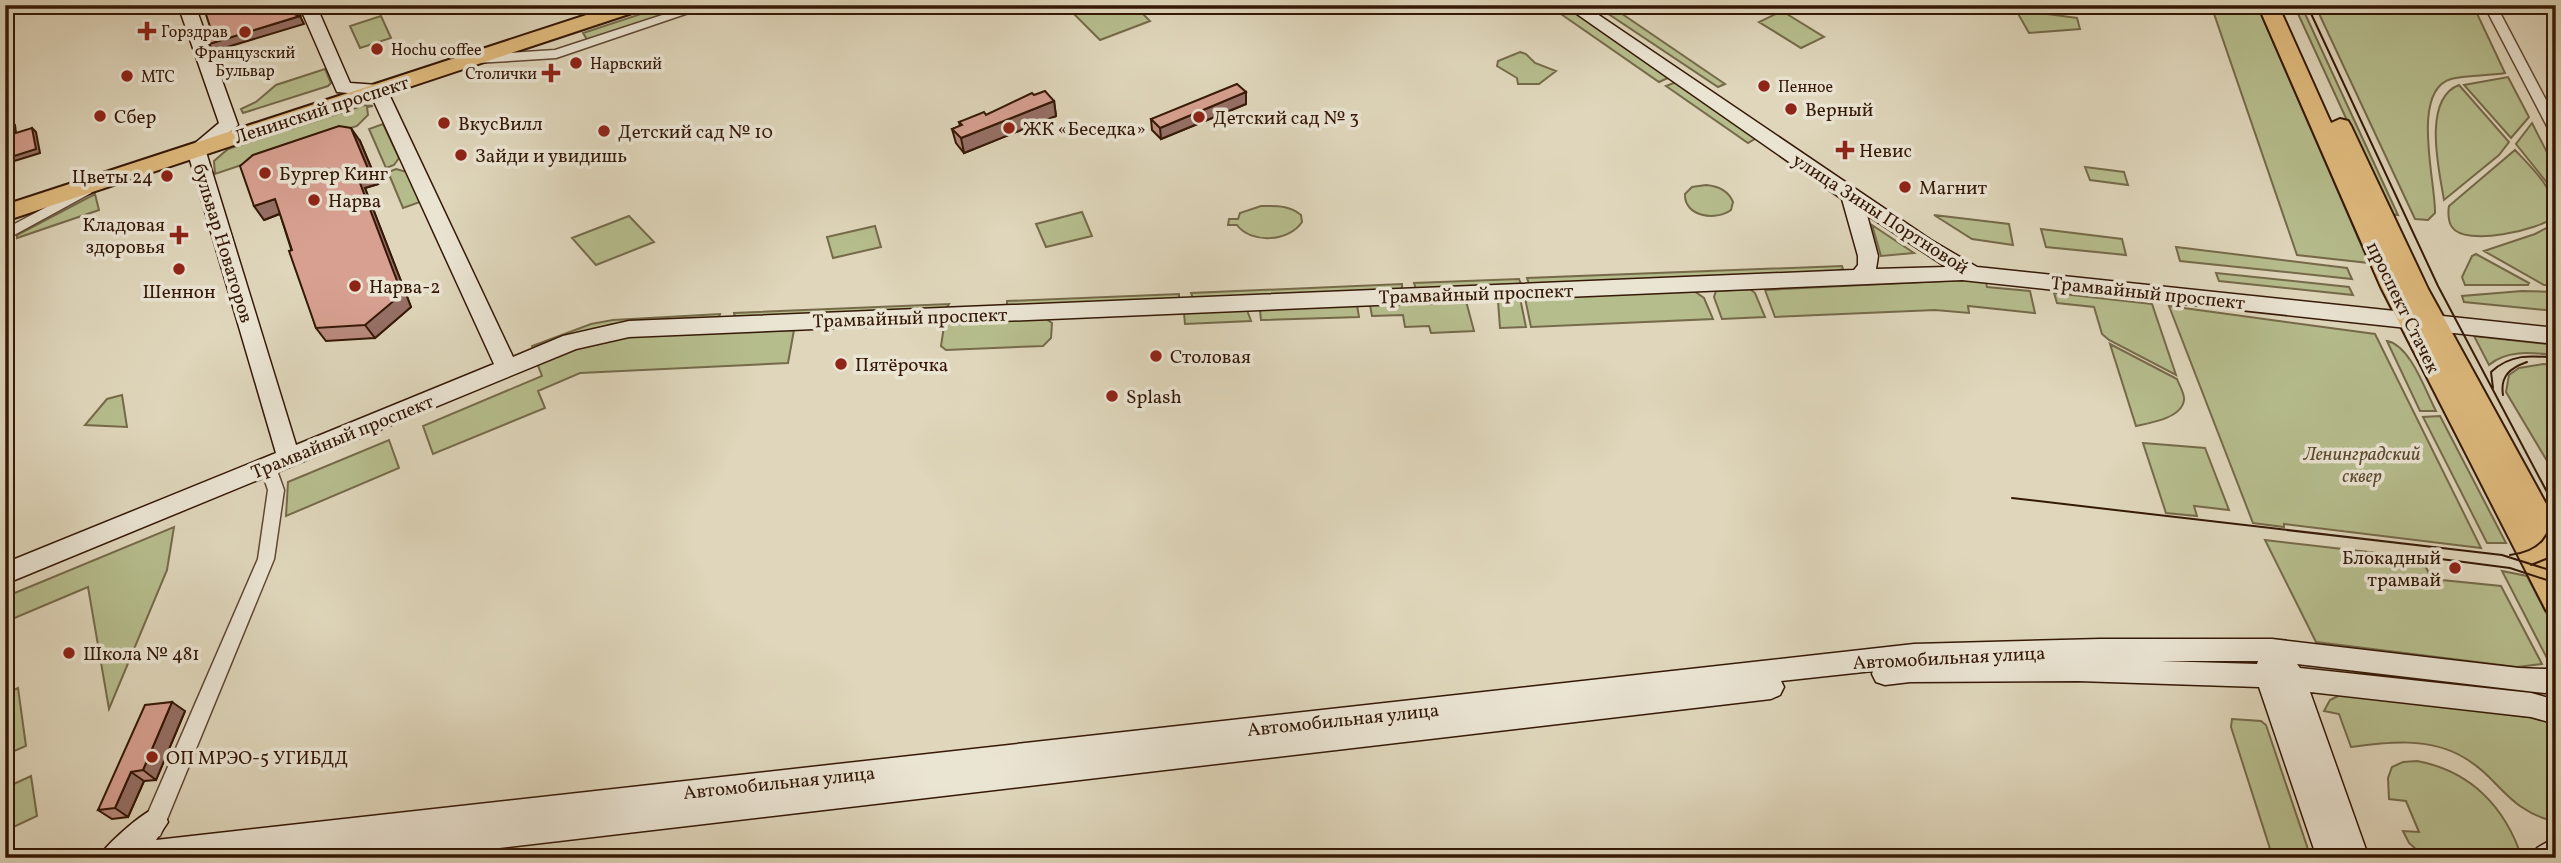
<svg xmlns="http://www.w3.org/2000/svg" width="2561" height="863" font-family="Vollkorn,serif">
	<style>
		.green { fill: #b6bd8d; stroke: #766a4a; stroke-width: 2 }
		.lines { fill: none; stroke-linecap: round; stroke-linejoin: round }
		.street-casing { stroke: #604833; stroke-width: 3 }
		.secondary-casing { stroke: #351806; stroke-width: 3 }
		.primary-casing { stroke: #351806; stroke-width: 4 }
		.street { fill: #eae4d3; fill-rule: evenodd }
		.secondary { fill: #eae4d3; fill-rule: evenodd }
		.primary { fill: #e0bb7e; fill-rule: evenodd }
		.tram { stroke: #351806; stroke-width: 2 }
		.wall { fill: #b98a7d; stroke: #351806; stroke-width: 2 }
		.shaded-wall { fill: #967066; stroke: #351806; stroke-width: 2 }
		.building { fill: #d7a091; stroke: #351806; stroke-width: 2 }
		.poi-dot { fill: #8f2418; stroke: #eae4d3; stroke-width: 2.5 }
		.labels { text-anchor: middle; stroke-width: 7; stroke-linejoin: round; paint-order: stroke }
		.far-poi-label { font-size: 16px; fill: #351806; stroke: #eae4d3; text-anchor: start }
		.street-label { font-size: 19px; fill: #351806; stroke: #eae4d3 }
		.poi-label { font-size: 19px; fill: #351806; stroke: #eae4d3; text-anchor: start }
		.park-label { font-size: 19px; font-style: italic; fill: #5c4a2e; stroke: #eae4d3 }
	</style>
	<rect width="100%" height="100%" fill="#dfd6bb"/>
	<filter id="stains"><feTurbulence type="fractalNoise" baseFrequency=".00286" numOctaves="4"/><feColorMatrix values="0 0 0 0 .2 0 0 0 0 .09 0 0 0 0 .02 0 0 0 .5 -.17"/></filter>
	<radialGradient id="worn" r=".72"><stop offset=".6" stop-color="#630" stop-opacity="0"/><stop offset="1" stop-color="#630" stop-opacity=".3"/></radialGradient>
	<!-- green -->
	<path class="green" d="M668 5H696L588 41 583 33Z
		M1065 5H1134L1150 21 1100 40Z
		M1548 5H1565L1670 77 1659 82Z
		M1595 5H1609L1725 84 1718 87Z
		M2211 5H2257L2369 263 2297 255Z
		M2294 5H2301L2398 215 2390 214Z
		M2315 5H2473L2505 73C2488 76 2465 75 2451 79 2410 91 2436 183 2435 213L2428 220 2415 219Z
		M2016 10 2077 18 2080 29 2029 33Z
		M1782 11 1824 37 1801 48 1759 22Z
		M381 16 391 38 360 48 350 26Z
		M1520 52 1526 54 1535 63 1556 71 1539 84H1518L1517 78 1497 66 1498 61Z
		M325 69 331 83 328 86 243 113 241 109 256 102 276 85Z
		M2508 77 2529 117 2511 138 2464 85Z
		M1676 82 1758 137 1748 143 1666 86Z
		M2459 85 2509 142 2499 155 2444 200C2439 170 2422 99 2459 85Z
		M365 105 373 106 367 107 368 115 357 126 215 174 214 161 228 149Z
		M2532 123 2556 170V194L2516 144Z
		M383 124 399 158 394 165 386 168 369 129Z
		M2515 150C2532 168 2556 190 2556 216 2540 230 2465 247 2452 227 2448 222 2448 211 2449 206Z
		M2085 167 2124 172 2128 185 2090 180Z
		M396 169 407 172 420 202 403 208 388 172Z
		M1706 185C1718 186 1728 190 1733 202L1731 210C1716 221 1684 217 1685 194L1692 187Z
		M95 194 99 210 17 238V235Z
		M1261 206C1276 206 1289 205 1301 215L1302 222C1289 242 1251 244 1237 225H1228L1229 219H1238L1240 213Z
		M1082 212 1092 236 1046 247 1036 224Z
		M1934 215 2009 224 2013 245 1972 239Z
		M629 216 654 242 596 265 572 238Z
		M2556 223V285H2544L2484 251 2535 234Z
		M1872 225 1914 253 1881 256Z
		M875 226 881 247 833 258 827 237Z
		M2041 229 2122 239 2126 255 2046 247Z
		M2176 247 2347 268 2352 279 2180 261Z
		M2476 254 2529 283 2528 285H2465L2462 277 2472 256Z
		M1842 266 1843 269 1837 271 1529 284 1527 278Z
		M2216 273 2349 287 2353 295 2219 281Z
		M1519 279 1521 284 1416 289 1414 283Z
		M1965 280 1986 282 1987 287 2030 291 2035 313 1968 306 1969 313 1935 310 1775 317 1765 290Z
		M1402 284V289L1193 298 1191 293Z
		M1750 289 1755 293 1765 317 1722 319 1714 297 1716 291Z
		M1694 291 1704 298 1713 319 1531 327 1525 298Z
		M2522 291 2556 292V311L2464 302 2462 296Z
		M2054 293 2152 304 2176 375 2109 340 2102 334 2094 307 2057 303Z
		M1179 294V299L1007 306V301Z
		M1520 298 1526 327 1500 328 1498 301Z
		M1466 301 1474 331 1431 333 1429 326 1405 327 1403 315 1372 316 1370 305Z
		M949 304 946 309 735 318 734 313Z
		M1357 305 1359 317 1261 320 1260 310Z
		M2169 306 2375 334 2481 548 2284 524V527L2253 523Z
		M1247 310 1251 321 1185 324 1184 313Z
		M720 314 719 318 613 324 569 336 534 351 532 346 591 324 613 320Z
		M1046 319 1052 323 1051 338 1043 346 946 350 941 346 944 326 948 323Z
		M794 330 788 363 580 373 538 391 545 408 433 454 423 426 542 376 537 363 572 349 629 336Z
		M2474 336 2556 345V355C2534 353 2507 349 2489 365Z
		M2387 341C2410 345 2425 390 2436 411H2420Z
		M2110 344 2177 379C2179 385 2185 394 2184 400 2182 418 2150 423 2136 426Z
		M2543 364 2556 365V476L2506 392 2509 375 2519 368Z
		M122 395 127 427 85 425 107 399Z
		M2440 416 2506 543H2487L2423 417Z
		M389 440 399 468 286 516 288 482Z
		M2143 443 2205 448 2229 510 2194 506 2197 516 2166 513Z
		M174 527 167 570 109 709 88 587 5 622V597Z
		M2265 540 2421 558 2432 579 2501 586 2542 664 2517 667 2316 642Z
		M2502 571 2527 576 2556 632V664L2551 666Z
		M18 688 26 746 5 755V694Z
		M2342 694 2529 717 2556 723V822C2506 810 2500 778 2463 757 2429 737 2388 742 2351 747L2339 714 2324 711 2330 700Z
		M2232 719 2261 721 2266 725 2311 858H2273L2231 727Z
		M2417 761C2471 771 2505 807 2522 858H2426L2409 843 2403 831 2419 832 2406 801 2389 799 2388 778 2392 767 2403 762Z
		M31 776 37 816 5 831V788Z"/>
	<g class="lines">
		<!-- street casing -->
		<g class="street-casing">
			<path id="street" d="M693 5H712L556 58 476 63 470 59 476 55 555 50Z
				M2484 5H2496L2556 119V136L2550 132Z
				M86 186 93 190 91 193 5 240V229Z
				M268 460 274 462 284 490 274 559 163 829 160 836 153 838 146 836 144 822 258 559 268 490 260 466 262 462Z"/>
		</g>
		<!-- secondary casing -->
		<g class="secondary-casing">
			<path id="secondary" d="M178 5H195L238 125 206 152 296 445 494 364 371 95 337 92 299 5H316L350 83 378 85 387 90 513 357 563 336 629 321 1854 270 1858 265V256L1842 199 1564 5H1584L1931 240 1977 267 2556 328V344L1962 280 629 337 576 349 5 584V563L276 453 187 150 219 123ZM1867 215 1946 267 1876 269 1878 256Z
				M2100 639H2272L2519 668 2545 669 2556 666V689L2545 693 2297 664 2300 668 2531 693 2556 700V724L2531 717 2310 692 2369 858H2317L2259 687 2078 681 1910 682 1885 685 1876 682 1872 674 1873 671 1781 681 1784 687 1780 695 1771 699 413 858H300L304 849 227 858H99C104 846 142 813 154 809L164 813 168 822 156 840 1914 644ZM2160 661H2258L2257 664Z
				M2556 837V858H2533L2537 848Z"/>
		</g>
		<!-- primary casing -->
		<g class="primary-casing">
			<path id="primary" d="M617 5H647L644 9 5 221V205Z
				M2258 5H2278L2331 123 2340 119 2348 121 2351 126 2428 289 2556 522V560L2548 558 2556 573V613L2546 610 2381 287Z"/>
		</g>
		<!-- street -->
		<use href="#street" class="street"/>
		<!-- secondary -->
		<use href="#secondary" class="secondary"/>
		<!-- primary -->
		<use href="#primary" class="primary"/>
		<!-- tram -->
		<path class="tram" d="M2307 5 2438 286 2556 509
			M2493 388 2491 372C2510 354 2531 355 2556 358
			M2503 395C2500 376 2510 368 2527 362
			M2012 498 2502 555 2556 572
			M2402 554 2510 568 2556 583
			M2510 555C2541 551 2551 536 2554 506
			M2531 565 2556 555"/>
	</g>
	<!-- wall -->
	<path class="wall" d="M2548 5H2556V28L2548 13 2551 10Z
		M1034 95 1054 101 1056 116 964 153 956 143 952 129 960 126 959 122 986 115Z
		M1246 104 1161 139 1152 130 1151 119Z
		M360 141 378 184 365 188 411 307 375 338 326 341 316 328 280 214 264 220Z
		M185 711 156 780 144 781 128 817 112 819 98 810Z"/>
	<!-- shaded-wall -->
	<path class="shaded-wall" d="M300 16 304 24 214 51 209 44Z
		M1246 92V104L1161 139 1160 128Z
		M1054 101 1056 116 964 153 961 138Z
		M32 128 36 132 40 153 5 164V159Z
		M351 128 360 141 378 184 365 188 411 307 375 338 365 325 357 175Z
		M275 199 284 212 264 220 254 206Z
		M172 702 185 711 156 780 143 770Z
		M131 772 144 781 128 817 115 808Z"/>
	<!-- building -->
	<path class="building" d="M203 5H283L285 11 300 16 209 44 208 39 212 33Z
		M1237 84 1246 92 1160 128 1151 119Z
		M1045 91 1054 101 961 138 952 129 962 125 959 122 984 112 986 115 1032 93 1034 95Z
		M15 125 16 133 32 128 36 149 5 159V128Z
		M339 126 351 128 369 171 357 175 402 294 365 325 316 328 289 251 292 250 275 199 254 206 240 166 253 155Z
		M172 702 143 770 131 772 115 808 98 810 145 705Z"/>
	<!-- markers -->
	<g class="poi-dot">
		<path d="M143.5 20.5h7v7h7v7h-7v7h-7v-7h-7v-7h7z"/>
		<circle cx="245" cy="32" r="7"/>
		<circle cx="377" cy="49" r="7"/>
		<circle cx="576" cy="63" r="7"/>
		<path d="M547.5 62.5h7v7h7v7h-7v7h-7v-7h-7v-7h7z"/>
		<circle cx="127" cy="76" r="7"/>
		<circle cx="1764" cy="86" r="7"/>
		<circle cx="1791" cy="109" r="7"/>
		<circle cx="100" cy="116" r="7"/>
		<circle cx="1199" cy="117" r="7"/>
		<circle cx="444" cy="123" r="7"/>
		<circle cx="1009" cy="128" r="7"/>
		<circle cx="604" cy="131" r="7"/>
		<path d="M1841.5 139.5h7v7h7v7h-7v7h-7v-7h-7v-7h7z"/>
		<circle cx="461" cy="155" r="7"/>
		<circle cx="265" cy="173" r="7"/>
		<circle cx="167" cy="176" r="7"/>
		<circle cx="1905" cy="187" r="7"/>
		<circle cx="314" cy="200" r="7"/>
		<path d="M175.5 224.5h7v7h7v7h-7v7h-7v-7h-7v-7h7z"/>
		<circle cx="179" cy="269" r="7"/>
		<circle cx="355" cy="286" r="7"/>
		<circle cx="1156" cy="356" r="7"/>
		<circle cx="841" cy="364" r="7"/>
		<circle cx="1112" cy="396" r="7"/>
		<circle cx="2455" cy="568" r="7"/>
		<circle cx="69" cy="653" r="7"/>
		<circle cx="152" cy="757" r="7"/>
	</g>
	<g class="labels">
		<!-- far-poi labels -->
		<g class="far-poi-label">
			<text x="161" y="37">Горздрав</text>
			<text x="391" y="55">Hochu coffee</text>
			<text x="245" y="58" text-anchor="middle">Французский<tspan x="245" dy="18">Бульвар</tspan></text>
			<text x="590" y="69">Нарвский</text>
			<text x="537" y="79" text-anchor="end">Столички</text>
			<text x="141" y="82">МТС</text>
			<text x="1778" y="92">Пенное</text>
		</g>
		<!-- street labels -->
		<g class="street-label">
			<text transform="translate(321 109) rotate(-18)" y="7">Ленинский проспект</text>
			<text transform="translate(1881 213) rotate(33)" y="7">улица Зины Портновой</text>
			<text transform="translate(224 243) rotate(73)" y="7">бульвар Новаторов</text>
			<text transform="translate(2148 292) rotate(6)" y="7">Трамвайный проспект</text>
			<text transform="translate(1476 293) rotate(-2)" y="7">Трамвайный проспект</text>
			<text transform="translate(2404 307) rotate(64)" y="7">проспект Стачек</text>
			<text transform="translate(910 317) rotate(-2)" y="7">Трамвайный проспект</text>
			<text transform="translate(342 436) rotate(-22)" y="7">Трамвайный проспект</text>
			<text transform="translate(1949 657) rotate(-3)" y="7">Автомобильная улица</text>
			<text transform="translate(1343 719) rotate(-6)" y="7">Автомобильная улица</text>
			<text transform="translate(779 782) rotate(-6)" y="7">Автомобильная улица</text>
		</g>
		<!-- poi labels -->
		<g class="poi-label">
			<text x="1805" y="116">Верный</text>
			<text x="114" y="123">Сбер</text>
			<text x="1213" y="124">Детский сад № 3</text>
			<text x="458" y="130">ВкусВилл</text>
			<text x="1023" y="135">ЖК «Беседка»</text>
			<text x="618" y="138">Детский сад № 10</text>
			<text x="1859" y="157">Невис</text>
			<text x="475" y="162">Зайди и увидишь</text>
			<text x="279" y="180">Бургер Кинг</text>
			<text x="153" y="183" text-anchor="end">Цветы 24</text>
			<text x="1919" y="194">Магнит</text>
			<text x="328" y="207">Нарва</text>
			<text x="165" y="231" text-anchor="end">Кладовая<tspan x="165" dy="22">здоровья</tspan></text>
			<text x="369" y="293">Нарва-2</text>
			<text x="179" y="298" text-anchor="middle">Шеннон</text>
			<text x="1170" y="363">Столовая</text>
			<text x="855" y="371">Пятёрочка</text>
			<text x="1126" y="403">Splash</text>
			<text x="2441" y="564" text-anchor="end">Блокадный<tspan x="2441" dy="22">трамвай</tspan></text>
			<text x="83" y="660">Школа № 481</text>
			<text x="166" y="764">ОП МРЭО-5 УГИБДД</text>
		</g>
		<!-- park labels -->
		<g class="park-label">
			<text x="2362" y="460">Ленинградский<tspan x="2362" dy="22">сквер</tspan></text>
		</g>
	</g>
	<!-- margin -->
	<rect width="2561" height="863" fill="none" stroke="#dfd6bb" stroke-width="28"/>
	<rect x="7" y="7" width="2547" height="849" fill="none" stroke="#351806" stroke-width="3.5"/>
	<rect x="14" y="14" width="2533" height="835" fill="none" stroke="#351806" stroke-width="2"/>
	<rect width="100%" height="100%" filter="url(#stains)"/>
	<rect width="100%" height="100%" fill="url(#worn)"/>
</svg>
